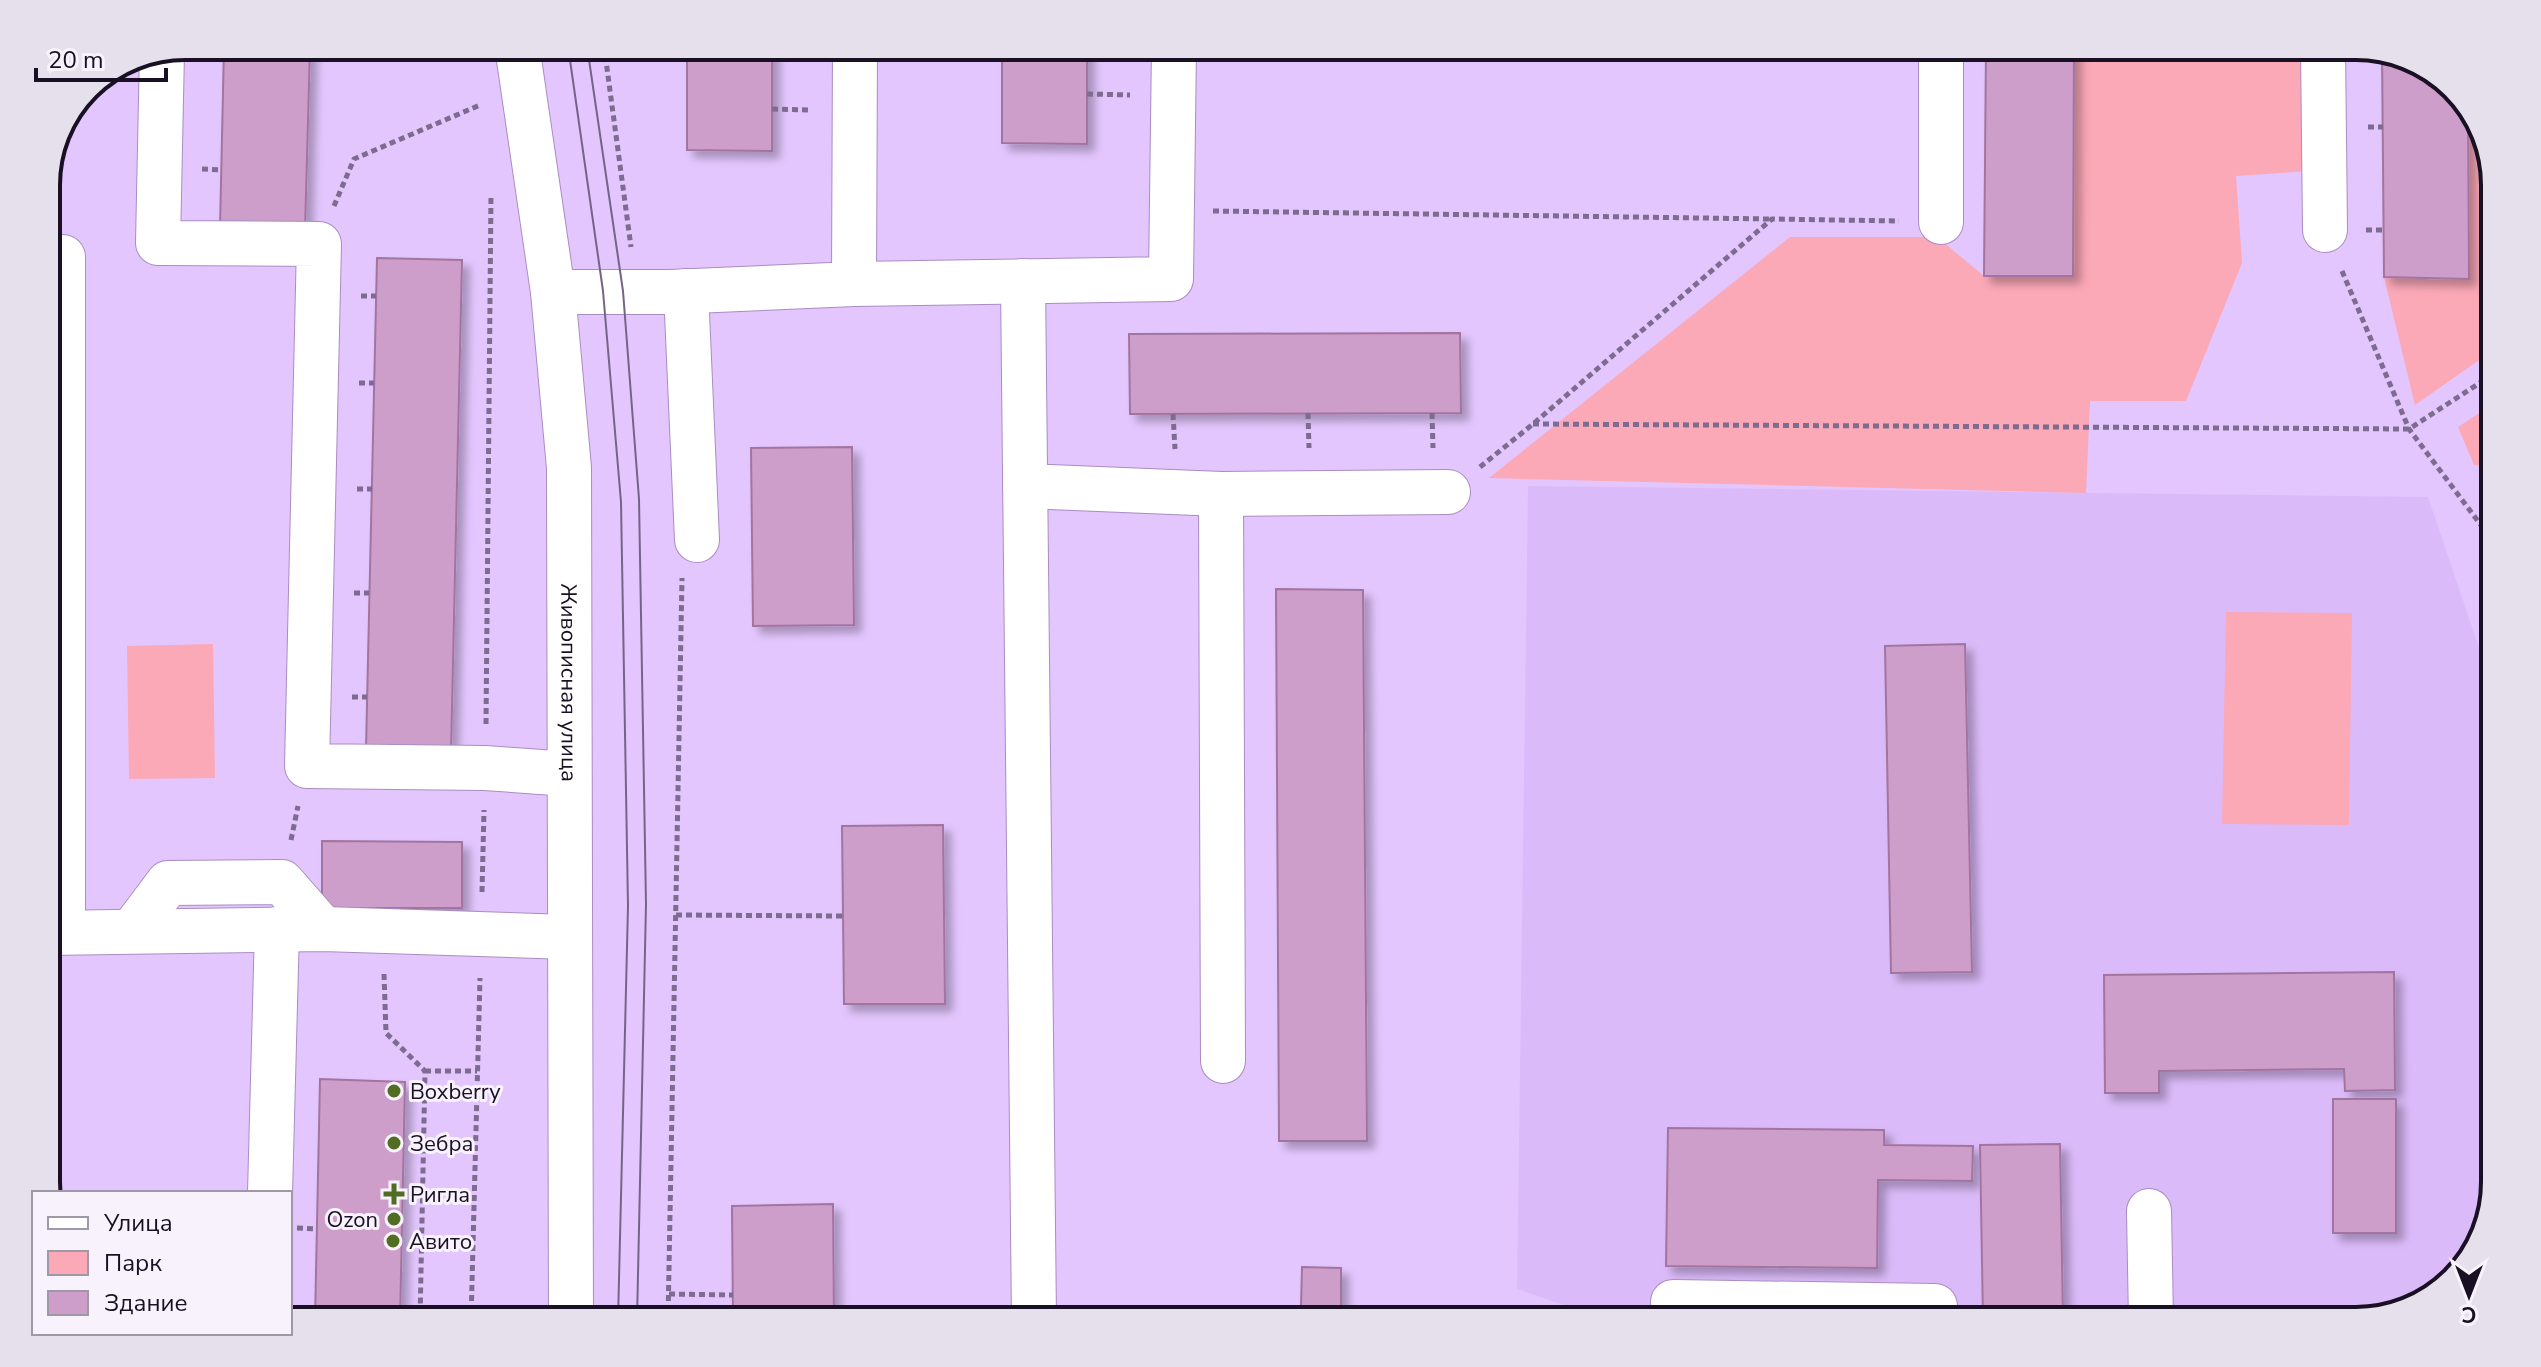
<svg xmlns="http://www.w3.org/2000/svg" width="2541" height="1367" font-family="'Nunito Sans',sans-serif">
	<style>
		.built { fill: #dbbaf9 }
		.green { fill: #fba8b7 }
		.building { fill: #ce9ecb; stroke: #a275a0; stroke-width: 2; filter: url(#shadow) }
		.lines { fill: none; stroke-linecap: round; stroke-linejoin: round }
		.minor-casing { stroke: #a98dc2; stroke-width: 46 }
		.path { stroke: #7e6b90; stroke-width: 5; stroke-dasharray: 6 4; stroke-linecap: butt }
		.minor { stroke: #fff; stroke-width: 44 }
		.tram { stroke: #766488; stroke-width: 2 }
		.poi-dot { fill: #506d22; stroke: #f8f2fd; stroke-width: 3 }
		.labels { text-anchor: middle; stroke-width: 6; stroke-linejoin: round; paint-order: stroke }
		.street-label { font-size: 22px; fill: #1a1023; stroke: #f8f2fd }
		.poi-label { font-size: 22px; fill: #1a1023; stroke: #f8f2fd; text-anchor: start }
		.rim { fill: none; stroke: #1a1023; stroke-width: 4 }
	</style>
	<defs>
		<filter id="shadow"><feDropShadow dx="7" dy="7" stdDeviation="4" flood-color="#0004"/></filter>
	</defs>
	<rect width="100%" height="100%" fill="#e3c6fe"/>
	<!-- built -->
	<path class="built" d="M1528 486 2428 497 2495 695V1182L2480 1244 2433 1298 2357 1321H1603L1602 1318 1517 1289Z"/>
	<!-- green -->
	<path class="green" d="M2074 46H2308L2310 171 2236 176 2242 263 2186 401H2090L2086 493 1489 478 1790 237H1937L1984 276H2073Z
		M2468 105 2472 108 2495 176V349L2415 405 2384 277 2469 279Z
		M2495 403V466L2474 465 2458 427Z
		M2226 612 2352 613 2349 825 2222 824Z
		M213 644 215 778 129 779 127 646Z"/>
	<!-- building -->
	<path class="building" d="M224 46H310L305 230 220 228Z
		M687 46H772V151L687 150Z
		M1002 46H1087V144L1002 143Z
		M1986 46H2074L2073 276H1984Z
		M2382 52 2418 61 2468 105 2469 279 2384 277Z
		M377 258 462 260 451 751 366 749Z
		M1460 333 1461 413 1130 414 1129 334Z
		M852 447 854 625 753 626 751 448Z
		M1276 589 1363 590 1367 1141H1279Z
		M1965 644 1972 972 1891 973 1885 646Z
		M943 825 945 1004H844L842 826Z
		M322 841 462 842V908H322Z
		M2394 972 2395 1090 2345 1091 2344 1069 2159 1071V1093H2105L2104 975Z
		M320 1079 405 1082 400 1321H315Z
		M2333 1099H2396V1233H2333Z
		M1668 1128 1884 1130V1145L1973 1146 1972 1181 1878 1180 1877 1268 1666 1266Z
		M2060 1144 2063 1321H1983L1980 1145Z
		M833 1204 834 1321H733L732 1206Z
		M1302 1267 1341 1268V1307L1301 1306Z"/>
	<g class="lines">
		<!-- minor casing -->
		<g class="minor-casing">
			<g id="minor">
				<path id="s1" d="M517 46 553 292 569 468 571 1321"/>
				<path d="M2323 46 2325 230"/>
				<path d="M162 51 158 243 319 244 307 766 485 768 568 774"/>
				<path d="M1941 222V46"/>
				<path d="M63 257V932"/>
				<path d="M1023 281 1034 1321"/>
				<path d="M854 284 855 46"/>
				<path d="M686 291 697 540"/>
				<path d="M553 292H670L854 284 1171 279 1174 46"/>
				<path d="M1025 486 1221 494 1448 492"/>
				<path d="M1221 494 1223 1061"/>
				<path d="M132 931 168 883 282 882 323 929"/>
				<path d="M46 933 323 929 568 937"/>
				<path d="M270 1193 277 929"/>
				<path d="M2149 1211 2151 1321"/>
				<path d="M1673 1302 1935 1306V1321"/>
			</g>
		</g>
		<!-- path -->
		<path class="path" d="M604 46 631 247
			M205 49H224
			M1087 94 1130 95
			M772 109 811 110
			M2368 127H2383
			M202 169 221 170
			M334 206 354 159 480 105
			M1213 211 1771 219
			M2366 230H2384
			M2342 271 2409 429 2495 544
			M361 296H376
			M359 383H374
			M1308 413 1309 448
			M1432 413 1433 448
			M1173 414 1175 449
			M1533 424 2409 429 2495 373
			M1480 467 1533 424 1772 219 1899 221
			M357 489H372
			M354 593H369
			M352 697H367
			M486 724 491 194
			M291 840 298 806
			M482 892 484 810
			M676 915 843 916
			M384 974 386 1033 425 1071 420 1321
			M425 1071H477
			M297 1228 316 1229
			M669 1294 733 1295
			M420 1312 443 1321
			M471 1321 480 978
			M668 1321 682 578"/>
		<!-- minor -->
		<use href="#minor" class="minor"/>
		<!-- tram -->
		<path class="tram" d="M568 46 603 291 621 502 628 906 618 1321
			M587 46 623 291 639 499 646 904 637 1321"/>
	</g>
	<!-- markers -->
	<g class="poi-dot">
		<circle cx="394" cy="1091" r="8"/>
		<circle cx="394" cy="1143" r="8"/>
		<path d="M390 1182h8v8h8v8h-8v8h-8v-8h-8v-8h8z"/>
		<circle cx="394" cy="1219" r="8"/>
		<circle cx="393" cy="1241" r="8"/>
	</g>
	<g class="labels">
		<!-- street labels -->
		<g class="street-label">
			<text dy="8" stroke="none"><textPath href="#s1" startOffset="640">Живописная улица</textPath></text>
		</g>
		<!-- poi labels -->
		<g class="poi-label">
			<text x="410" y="1099">Boxberry</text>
			<text x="410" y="1151">Зебра</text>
			<text x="410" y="1202">Ригла</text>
			<text x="378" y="1227" text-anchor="end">Ozon</text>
			<text x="409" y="1249">Авито</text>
		</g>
	</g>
	<!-- crop -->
	<path d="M0 0H2541V1367H0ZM185 60H2356A125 125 0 0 1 2481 185V1182A125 125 0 0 1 2356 1307H185A125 125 0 0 1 60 1182V185A125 125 0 0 1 185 60Z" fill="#e6e0ec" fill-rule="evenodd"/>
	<path class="rim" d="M185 60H2356A125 125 0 0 1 2481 185V1182A125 125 0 0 1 2356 1307H185A125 125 0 0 1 60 1182V185A125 125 0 0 1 185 60Z"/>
	<!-- legend -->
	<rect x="32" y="1191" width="260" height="144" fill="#f8f2fd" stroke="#9f98a6" stroke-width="2"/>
	<rect x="48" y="1217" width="40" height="12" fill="#ffffff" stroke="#9f98a6" stroke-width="2"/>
	<text x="104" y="1231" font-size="24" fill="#1a1023">Улица</text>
	<rect x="48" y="1251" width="40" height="24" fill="#fba8b7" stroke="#9f98a6" stroke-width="2"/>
	<text x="104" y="1271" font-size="24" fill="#1a1023">Парк</text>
	<rect x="48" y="1291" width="40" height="24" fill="#ce9ecb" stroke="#9f98a6" stroke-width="2"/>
	<text x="104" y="1311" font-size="24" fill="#1a1023">Здание</text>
	<!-- north arrow -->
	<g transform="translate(2469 1295) rotate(180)" stroke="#f8f2fd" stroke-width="6" paint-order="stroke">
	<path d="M0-6L14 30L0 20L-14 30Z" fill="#1a1023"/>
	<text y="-12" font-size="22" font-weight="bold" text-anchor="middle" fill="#1a1023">С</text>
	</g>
	<!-- scale -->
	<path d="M36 68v12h130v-12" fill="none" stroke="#1a1023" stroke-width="4"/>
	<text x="48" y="68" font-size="24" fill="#1a1023" stroke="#f8f2fd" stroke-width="6" paint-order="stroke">20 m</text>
</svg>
